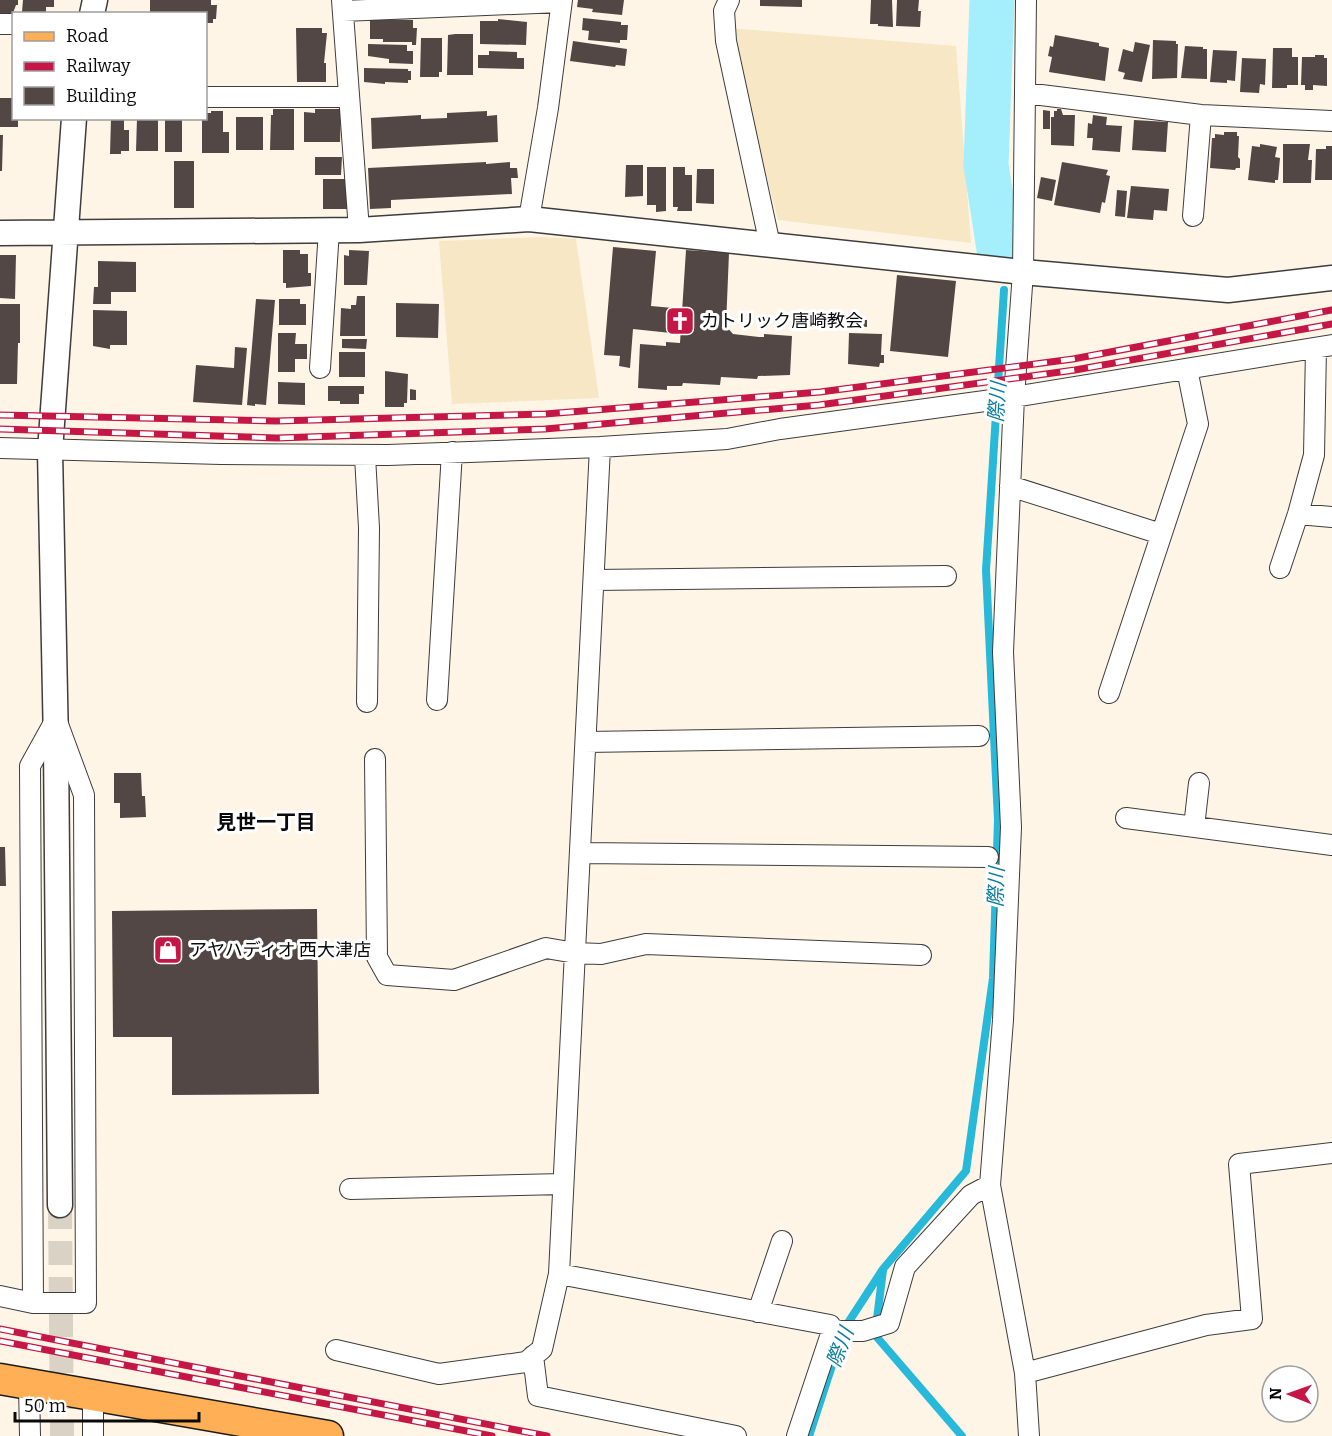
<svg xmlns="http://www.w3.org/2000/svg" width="1332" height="1436" font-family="Bitter,'Noto Sans JP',serif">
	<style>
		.farmland { fill: #f7e7c4 }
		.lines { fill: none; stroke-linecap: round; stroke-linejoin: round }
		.stream { stroke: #26b9d9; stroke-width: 8 }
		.river { stroke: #a5effc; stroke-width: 45 }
		.building { fill: #534745 }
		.tertiary-tunnel { stroke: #dad2c5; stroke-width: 24; stroke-dasharray: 24 12; stroke-linecap: butt }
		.minor-casing { stroke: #3d3d3d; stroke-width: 22 }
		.tertiary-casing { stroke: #3d3d3d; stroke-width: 27 }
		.primary-casing { stroke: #1b1b1b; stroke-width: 33 }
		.minor { stroke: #fff; stroke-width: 20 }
		.tertiary { stroke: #fff; stroke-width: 24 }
		.primary { stroke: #ffb056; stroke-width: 30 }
		.rail-casing { stroke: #c41746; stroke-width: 7 }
		.rail { stroke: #fff; stroke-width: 4.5; stroke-dasharray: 14; stroke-linecap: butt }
		.labels { text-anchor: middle; stroke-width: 6; stroke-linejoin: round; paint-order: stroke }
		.poi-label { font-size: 18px; fill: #0a0a0a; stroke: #fff; text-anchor: start }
		.water-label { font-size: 20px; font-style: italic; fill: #0a7d9d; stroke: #fff }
		.neighbourhood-label { font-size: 20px; font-weight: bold; fill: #0a0a0a; stroke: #fff }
	</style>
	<rect width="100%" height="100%" fill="#fff5e6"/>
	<!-- farmland -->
	<path class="farmland" d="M728 28 956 46 971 243 778 220Z
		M542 237 576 239 599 398 452 404 439 241Z"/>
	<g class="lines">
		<!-- stream -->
		<path class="stream" d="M883 1270 875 1335 962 1436
			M809 1436 844 1329 883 1269 966 1171 993 978 998 820 986 570 1004 290"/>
		<!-- river -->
		<path class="river" d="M992 0 986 165 999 249"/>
	</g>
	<!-- building -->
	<path class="building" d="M0 0H18V5H16L13 13H0Z
		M23 0H54V7H46V13L22 12Z
		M150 0H211V5H217L216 19H213V23H206V14H150Z
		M578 0H624L622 15 592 12 593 9 577 7Z
		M760 0H802V7L760 6Z
		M871 0H892L893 27 878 26V24H870Z
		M897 0H919L918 11H921L920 27 896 26Z
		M583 18 621 22V25H628L627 40H620V43L588 40 589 31 582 30Z
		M370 19 413 20V28H417L416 45H412V42H383V39H370Z
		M498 19 527 22 526 45 480 44V21H498Z
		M296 28H322V33H327L324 63H326V82H297Z
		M455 34H473V75H447L448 35Z
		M1055 35 1099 43V46L1109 48 1105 81 1049 72 1052 57 1048 56 1050 46 1053 47Z
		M421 38H442V72H439V77H420Z
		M1153 40 1176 41V44H1178L1177 78 1152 79Z
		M573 41 627 49 625 66 616 65 615 67 570 61Z
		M1135 42 1150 45 1142 82 1123 79 1125 73 1118 71 1123 49 1133 52Z
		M368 44 407 45V51H413V64L389 63V59L368 56Z
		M1185 46 1203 47V49H1207V79L1181 78Z
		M1273 48H1292V57H1298V85H1287V88H1272Z
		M1213 50 1237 51 1235 81 1227 80V83L1210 82Z
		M489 51 517 52V58H524V69L478 68V55H489Z
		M1315 55H1324V58H1327V86L1313 85V90H1305V85H1301L1302 57H1315Z
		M1242 58 1266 59 1265 85 1260 84 1259 93 1240 92Z
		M364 68 408 69V71H411V80H408V83L385 82V84L364 82Z
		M0 98H12V115H14V118H18V127H0Z
		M273 109H294V150H270L271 115H273Z
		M315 109H341L340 142H304V112L315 113Z
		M1057 109H1061L1063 115H1075L1074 146 1051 145V117H1054V111H1057Z
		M1043 110 1050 111V129H1043Z
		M211 111H223V132H229V153H202V118H206V113H211Z
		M487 111V116L497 115 498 142 372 149 371 118 421 115V119L447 118V113Z
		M1093 115 1107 117 1106 125 1122 126 1120 152 1092 150 1093 138H1087L1088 123 1092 124Z
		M236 117H263V150H236Z
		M111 118H124V130H129V151H121V154H110Z
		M137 118H158V151H136Z
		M165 118H182V152H165Z
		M1134 120 1168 122 1166 152 1132 150Z
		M1224 132H1237V136H1239L1238 157 1240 159V168H1236L1235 170 1210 168 1212 138H1215V134L1224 135Z
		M0 135H3L2 171H0Z
		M1260 144 1277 147 1275 157 1280 158 1278 180H1275V183L1248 180 1252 146 1260 147Z
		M1283 144H1310L1308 160H1312L1311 183H1283Z
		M1326 146H1332V180H1315L1316 149H1326Z
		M315 157H342L341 175H315Z
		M174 161H194V208H174Z
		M486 162V164L510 162V168H517L518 178H511L512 194 391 200V208L370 209 368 168Z
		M1062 162 1108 170 1106 175 1110 176 1105 203 1102 202 1100 213 1054 205Z
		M626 165H643V196L625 197Z
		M647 167H666V211L656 212V205H647Z
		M673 167H685V175H692V211H677L678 207H673Z
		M697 169H714V204L696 203Z
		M1041 177 1056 180 1052 201 1037 198Z
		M323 179H348V209H323Z
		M1131 186 1169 189 1167 211 1154 210 1153 220 1127 218Z
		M1117 190 1127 191 1125 217 1115 216Z
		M613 247 656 251 651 306 673 308 671 333 633 329 630 368 619 366 620 356 604 355Z
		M283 250H300V254H308V273H311V286L286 288V283H283Z
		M349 250 369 251 367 285H344V255L349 256Z
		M686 250 729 253 726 326 733 334 759 337H764V334L792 336 790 375 758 376 757 379 721 377 720 385 683 383 682 386H667V390L638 388 640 344 666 346V342L680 343Z
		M0 255H16L15 299 0 298Z
		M98 261 136 262V292H111V304H93L94 287H98Z
		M897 275 956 281 948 357 890 351Z
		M357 296H365V336H340L341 308 351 309V305H356Z
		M256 299 275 300 266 405 255 404V406L247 405Z
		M279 299H300V304H306V325H279Z
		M396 303 439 304 438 338 396 337Z
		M0 304H20V343H18L17 384H0Z
		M93 310 127 311V345H110V349L93 346Z
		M852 319 867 320V327L851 326Z
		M278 333H296L295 344H307V359H295V372H278Z
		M849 333 882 334 881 355H884V363H880L879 367 848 364Z
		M342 339H367L366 349 342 348Z
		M235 347 247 348 242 405 193 402 196 365 234 368Z
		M339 352H365V377H339Z
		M385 371 408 374 407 403H404V407H385Z
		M278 382 305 383V405L278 404Z
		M328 386H364V394H359V404H340V401H328Z
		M410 389 416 390V400H410Z
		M114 773H141L142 796H145L146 817 120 818V803H114Z
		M0 847H5L6 886H0Z
		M317 909 319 1094 172 1095V1037H113L112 911Z"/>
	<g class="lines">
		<!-- tertiary-tunnel -->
		<path class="tertiary-tunnel" d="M60 1205 62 1436"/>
		<!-- minor casing -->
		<g class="minor-casing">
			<path id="minor" d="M342 0 359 230
				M729 0 724 11 726 41 770 245
				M1026 0 1023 272 1014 397 1003 652 1011 827 1003 1020 990 1185 1025 1373 1029 1436
				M343 11 561 2
				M0 24H14
				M1025 93 1201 115 1332 121
				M206 97H349
				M1193 216 1201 115
				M529 219 548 108 562 0
				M320 368 329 230
				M0 448 221 454 388 455 600 447 727 439 780 429 1014 397 1332 345
				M365 456 369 528 367 702
				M1010 486 1161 534
				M1298 514 1332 517
				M1280 568 1298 514 1314 455 1316 348
				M594 580 946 576
				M1109 693 1198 424 1187 369
				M437 700 452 452
				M56 719 84 795 86 1303H33L30 766Z
				M586 742 979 736
				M375 759 377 957 387 975 454 980 546 948 575 953 601 954 646 944 921 955
				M1126 818 1332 845
				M1194 827 1199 783
				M580 853 988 857
				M350 1189 563 1184
				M559 1274 830 1325 832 1331
				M0 1296 33 1303
				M758 1312 782 1241
				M336 1350 439 1374 526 1362 542 1349 559 1274 600 447
				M533 1356 538 1396 736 1436
				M1025 1373 1206 1325 1252 1319 1239 1164 1332 1153
				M29 1385 30 1436
				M93 1436V1396
				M797 1436 832 1331H863L889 1323 905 1267 971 1195 990 1185"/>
		</g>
		<!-- tertiary casing -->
		<g class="tertiary-casing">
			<path id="tertiary" d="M92 14 95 0
				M0 233 359 230 529 219 1023 272 1228 290 1332 278
				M60 1205 56 744 50 451 74 118"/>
		</g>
		<!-- primary casing -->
		<g class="primary-casing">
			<path id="primary" d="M0 1379 328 1436"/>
		</g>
		<!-- minor -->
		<use href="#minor" class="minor"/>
		<!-- tertiary -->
		<use href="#tertiary" class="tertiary"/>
		<!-- primary -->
		<use href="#primary" class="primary"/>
		<!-- rail casing -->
		<g class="rail-casing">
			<path id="rail" d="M0 415 276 421 545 414 820 392 1073 359 1332 310
				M0 429 277 438 545 429 819 405 1075 370 1332 324
				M0 1329 547 1436
				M0 1341 492 1436"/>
		</g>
		<!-- rail -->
		<use href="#rail" class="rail"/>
	</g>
	<!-- icons -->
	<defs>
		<g id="church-square" transform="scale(1.5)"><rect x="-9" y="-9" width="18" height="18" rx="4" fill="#c41746" stroke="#fff"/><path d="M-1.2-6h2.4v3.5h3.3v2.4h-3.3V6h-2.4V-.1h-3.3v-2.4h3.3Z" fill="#fff"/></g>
		<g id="shop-square" transform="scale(1.5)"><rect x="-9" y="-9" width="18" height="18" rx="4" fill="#c41746" stroke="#fff"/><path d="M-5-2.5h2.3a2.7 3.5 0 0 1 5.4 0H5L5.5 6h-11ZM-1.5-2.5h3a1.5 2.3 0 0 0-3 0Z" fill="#fff"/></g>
	</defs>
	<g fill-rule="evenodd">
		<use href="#church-square" x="680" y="321"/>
		<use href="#shop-square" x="168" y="950"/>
	</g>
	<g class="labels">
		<!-- poi labels -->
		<g class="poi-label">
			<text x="701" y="327">カトリック唐崎教会</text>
			<text x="189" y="956">アヤハディオ 西大津店</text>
		</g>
		<!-- water labels -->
		<g class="water-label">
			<text transform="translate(997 402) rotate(-86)" y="7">際川</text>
			<text transform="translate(996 887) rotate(-88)" y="7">際川</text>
			<text transform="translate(840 1347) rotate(-69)" y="7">際川</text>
		</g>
		<!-- neighbourhood labels -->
		<g class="neighbourhood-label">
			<text x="266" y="829">見世一丁目</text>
		</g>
	</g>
	<!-- legend -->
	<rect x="12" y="12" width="195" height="108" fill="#ffffff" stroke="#9d9d9d" stroke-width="1.5"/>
	<rect x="24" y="32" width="30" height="9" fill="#ffb056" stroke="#9d9d9d" stroke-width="1.5"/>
	<text x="66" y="42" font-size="18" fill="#0a0a0a">Road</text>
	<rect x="24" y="62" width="30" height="9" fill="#c41746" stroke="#9d9d9d" stroke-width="1.5"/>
	<text x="66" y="72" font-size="18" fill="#0a0a0a">Railway</text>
	<rect x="24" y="87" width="30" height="18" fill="#534745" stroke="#9d9d9d" stroke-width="1.5"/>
	<text x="66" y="102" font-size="18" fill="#0a0a0a">Building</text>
	<!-- north arrow -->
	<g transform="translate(1290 1394) rotate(271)"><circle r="28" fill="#ffffff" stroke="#9d9d9d" stroke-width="1.5"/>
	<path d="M0-4.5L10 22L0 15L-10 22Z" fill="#c41746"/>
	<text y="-9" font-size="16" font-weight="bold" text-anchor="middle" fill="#0a0a0a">N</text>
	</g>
	<!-- scale -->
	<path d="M15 1412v9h184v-9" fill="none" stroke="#0a0a0a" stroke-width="3"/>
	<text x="24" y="1412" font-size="18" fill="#0a0a0a" stroke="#ffffff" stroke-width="4.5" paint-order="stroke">50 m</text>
</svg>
